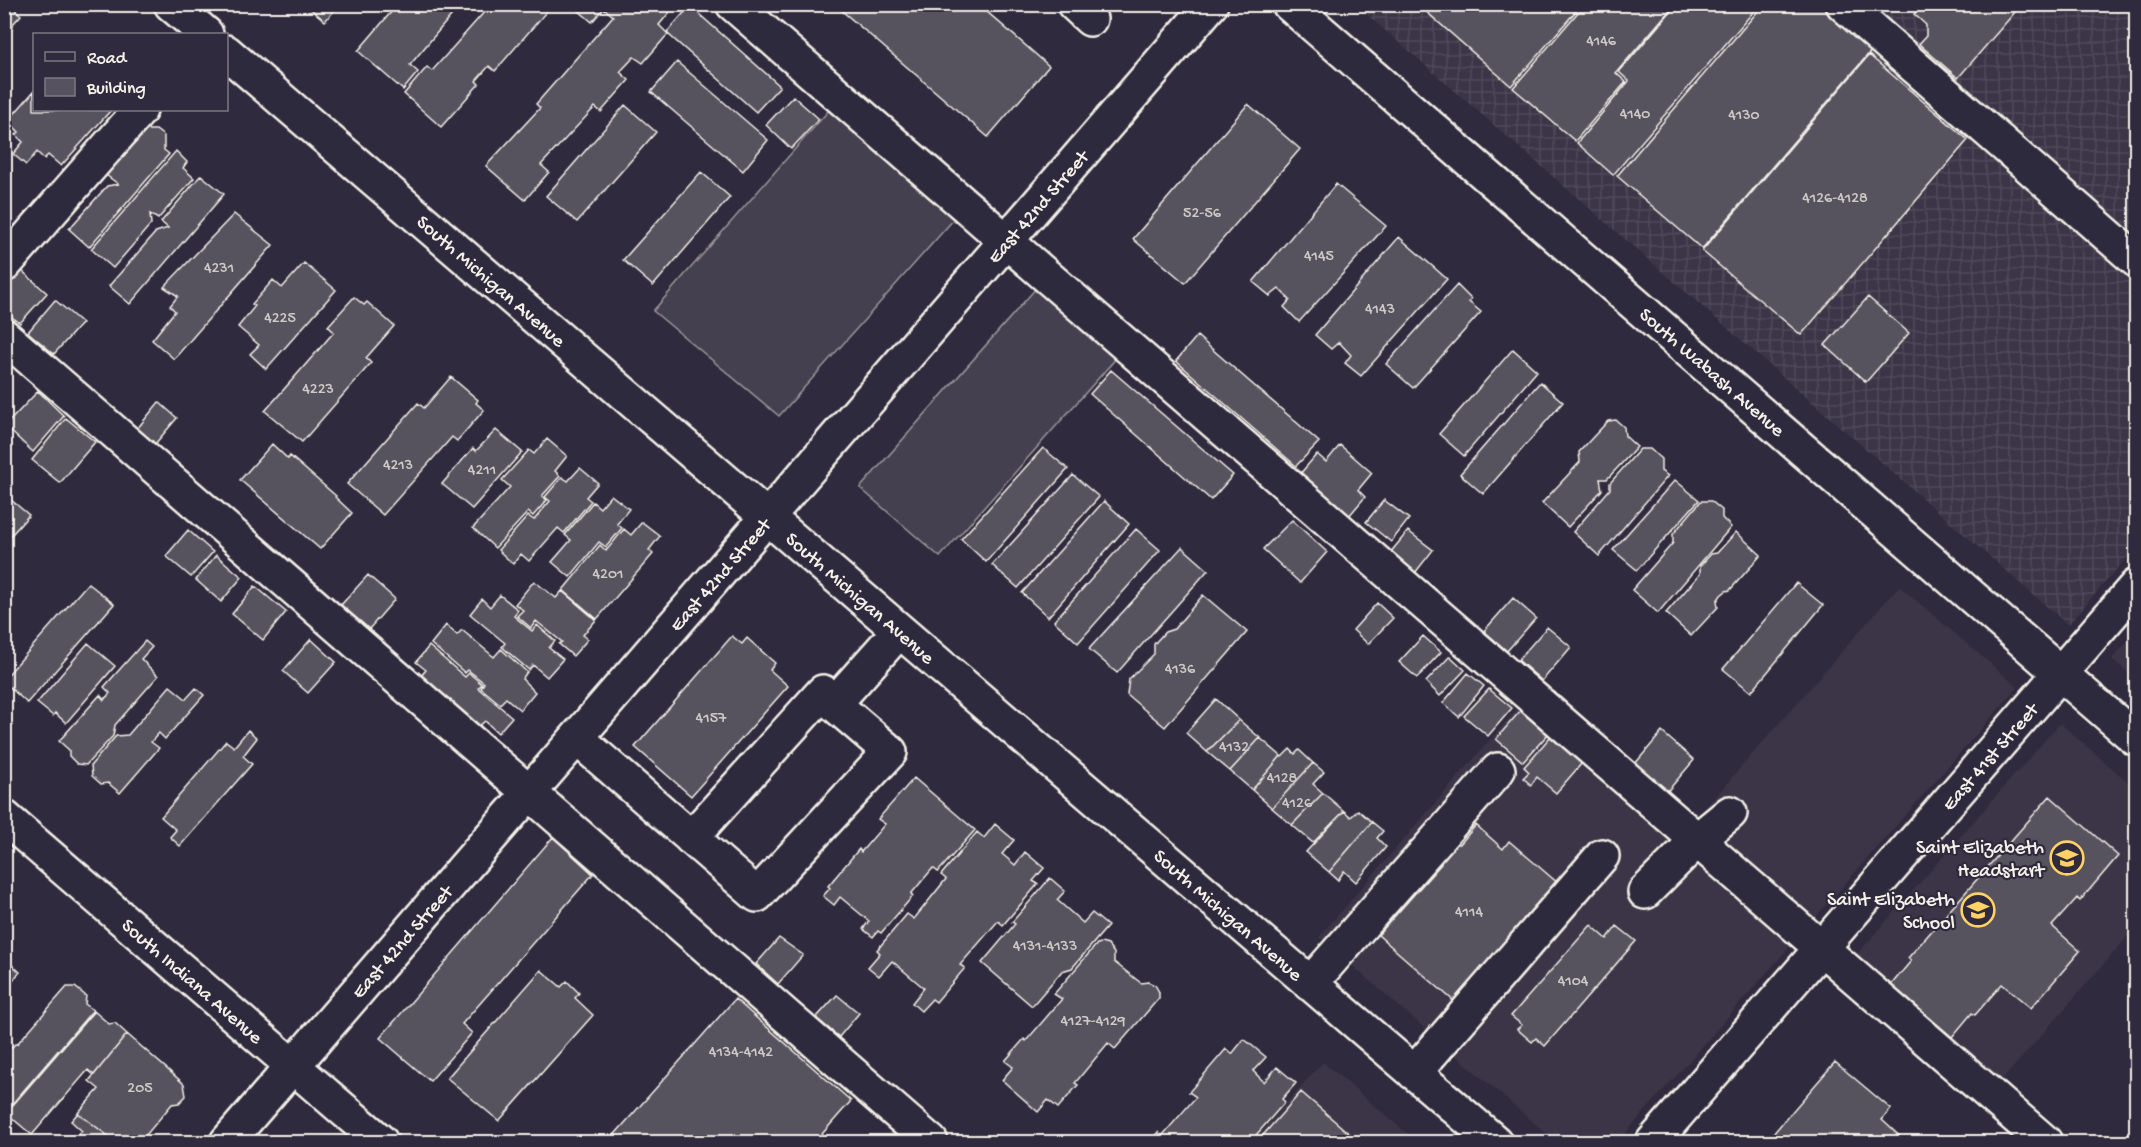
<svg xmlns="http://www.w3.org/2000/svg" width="2141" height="1147" font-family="'Gochi Hand',sans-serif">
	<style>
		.built { fill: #3b3647 }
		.industrial { fill: url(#industrial-grid) }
		.grass { fill: #454050; stroke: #9c989c; stroke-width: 1.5 }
		.building { fill: #56525f; stroke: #f4f1e8; stroke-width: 1.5 }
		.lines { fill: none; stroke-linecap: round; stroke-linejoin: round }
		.minor-casing { stroke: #f4f1e8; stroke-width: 38 }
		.minor { stroke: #2f2a3d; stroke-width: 33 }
		.labels { text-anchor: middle; stroke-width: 4.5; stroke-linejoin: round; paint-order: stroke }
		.number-label { font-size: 16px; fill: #ccc9c6 }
		.street-label { font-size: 20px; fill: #f4f1e8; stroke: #2f2a3d }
		.poi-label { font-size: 20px; fill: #f4f1e8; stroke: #2f2a3d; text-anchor: end }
	</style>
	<defs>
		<pattern id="industrial-grid" width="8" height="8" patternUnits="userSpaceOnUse" patternTransform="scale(1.5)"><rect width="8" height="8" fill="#3b3647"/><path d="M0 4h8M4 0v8" fill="none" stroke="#4e4a59"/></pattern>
	</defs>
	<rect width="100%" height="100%" fill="#2f2a3d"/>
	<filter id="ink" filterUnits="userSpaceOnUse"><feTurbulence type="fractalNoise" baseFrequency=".0167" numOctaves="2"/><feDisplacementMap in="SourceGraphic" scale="12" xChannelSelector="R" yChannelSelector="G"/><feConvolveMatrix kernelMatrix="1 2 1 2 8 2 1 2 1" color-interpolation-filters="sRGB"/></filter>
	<g filter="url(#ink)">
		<!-- built -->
		<path class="built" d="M1899 586 2018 687 1618 1142H1556L1319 937 1529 695 1686 830Z
			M2136 632V680L2112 659Z
			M2060 723 2136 789V927L1990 1094 1845 968Z
			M1323 1062 1417 1142H1252Z"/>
		<!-- industrial -->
		<path class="industrial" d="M1356 5H2136V547L2068 625Z"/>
		<!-- grass -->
		<path class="grass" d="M830 109 955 218 779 416 653 311Z
			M1038 286 1119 355 940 557 860 488Z"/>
		<!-- building -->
		<path class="building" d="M4 4 10 9 12 7 21 15 4 34Z
			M305 4H340L325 21Z
			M398 4H461L410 65 418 72 403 90 358 51Z
			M481 4H553L495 71 489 66 476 81 479 84 441 127 404 94 427 67 432 71 486 10Z
			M571 4H669L673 8 659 25 668 34 643 63 634 57 620 72 629 80 601 112 595 107 541 165 549 172 525 200 486 166 540 108 536 104 613 16 604 8 592 22Z
			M834 4H978L1049 66 988 137Z
			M1423 4H1582L1511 86 1421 7Z
			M1585 4H1675L1616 73 1626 82 1575 141 1513 88Z
			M1677 4H1760L1613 175 1577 143 1629 81 1619 72Z
			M1764 4H1819L1872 50 1702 249 1617 176Z
			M1913 4H2022L1958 78 1919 44 1926 36V25L1914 14 1919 9Z
			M690 6 780 86 756 112 668 34 667 32Z
			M1869 55 1968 140 1801 335 1702 251Z
			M677 62 768 140 743 171 651 92Z
			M34 91V110H111L61 166 48 155 44 159 37 152 26 165 13 154 23 142 16 135 19 132 8 121Z
			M793 96 819 119 791 149 766 125Z
			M1248 104 1300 149 1185 283 1133 239Z
			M625 105 656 132 577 222 546 196Z
			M147 130H156L164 136V150L169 154 89 247 69 229 107 186 118 184 106 175Z
			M176 151 187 162 183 168 194 178 158 219 150 214 151 224 113 268 91 249Z
			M701 172 730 197 653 286 623 260Z
			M201 175 224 194 130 304 109 286 156 232 168 228 161 222Z
			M1336 184 1386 226 1299 322 1284 307 1290 300 1279 289 1270 296 1253 282Z
			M234 214 273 245 174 359 152 340 175 311 170 306 178 296 164 287Z
			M1399 237 1447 279 1361 376 1345 363 1351 355 1339 342 1331 349 1315 335Z
			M304 263 336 290 266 369 250 354 259 345 238 327 255 306 252 304 273 280 282 288Z
			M21 270 47 293 20 323 4 311V289Z
			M1457 285 1471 299 1469 302 1481 312 1413 388 1386 364Z
			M354 297 364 305 367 302 394 326 366 358 371 363 302 442 265 411 334 332 328 326Z
			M1868 297 1909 333 1866 382 1825 345Z
			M55 300 82 323 54 354 28 332Z
			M1197 336 1319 442 1296 466 1176 361Z
			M1513 349 1537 371 1464 456 1439 434Z
			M1111 370 1233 475 1211 500 1090 394Z
			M451 377 478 400 476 403 484 410 457 441 452 437 383 515 347 484 418 403 424 408Z
			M1540 382 1563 402 1483 494 1460 474Z
			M38 391 64 416 33 452 5 426Z
			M159 402 177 418 155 444 137 429Z
			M66 418 95 442 60 483 32 460Z
			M1616 420 1624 427 1625 436 1637 447 1607 479H1600L1602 490 1568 527 1542 503 1580 462 1579 452 1608 421Z
			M496 430 522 452 472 509 442 484 473 448 476 451Z
			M547 439 567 456 555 471 560 476 542 496 547 500 533 516 528 512 495 548 473 528 510 487 502 480 529 450 534 454Z
			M272 444 288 459 290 456 336 496 335 497 352 513 320 549 240 480Z
			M1340 445 1372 473 1358 490 1365 497 1349 516 1300 474 1317 454 1326 462Z
			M1043 448 1068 469 986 562 961 539Z
			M1640 449H1650L1661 459V471L1668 476 1599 556 1573 532 1610 489V483Z
			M580 468 598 483 586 497 591 501 564 533 558 528 529 561 521 554 513 564 498 550 528 516 534 520 550 501 545 497 562 477 568 481Z
			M1073 475 1099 497 1018 588 992 565Z
			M1675 480 1699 500 1637 570 1613 550Z
			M4 494 29 515 4 543Z
			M611 495 629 509 617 524 622 528 606 547 599 542 570 577 552 562 571 540 565 535 593 502 600 508Z
			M1384 500 1409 519 1391 542 1366 522Z
			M1104 501 1129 524 1048 617 1022 593Z
			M1701 501H1711L1722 510V518L1731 527 1658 613 1632 590 1673 543V534Z
			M1292 520 1327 552 1300 583 1263 549Z
			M642 522 660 536 649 550 653 554 597 619 563 590 600 545 606 551 624 529 631 535Z
			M1136 529 1160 550 1078 643 1054 621Z
			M188 530 213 552 191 577 166 556Z
			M1408 531 1433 550 1415 573 1390 553Z
			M1736 532 1761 555 1730 590 1726 591 1721 595 1717 601 1718 607 1691 636 1666 613 1700 574V566L1711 554 1717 553Z
			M1182 547 1208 570 1117 673 1089 649Z
			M216 555 242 577 221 602 196 580Z
			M368 575 395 599 369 629 341 605Z
			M534 581 556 598 562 591 596 620 583 635 588 639 573 656 559 644 562 642 536 621 531 628 517 616 523 610 515 604Z
			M88 583 114 604 27 703 4 682V679Z
			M1796 583 1823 605 1751 692 1723 669Z
			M255 586 286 612 263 640 232 614Z
			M500 595 518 610 514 616 532 631 537 625 555 641 549 648 563 659 547 677 533 665 529 670 502 647 505 643 470 614 482 599 490 607Z
			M1203 595 1247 632 1165 727 1127 695 1129 679 1154 654V644L1165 632 1174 629Z
			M1513 598 1536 618 1507 651 1484 631Z
			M1377 603 1393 618 1368 644 1353 630Z
			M446 625 457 635 462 630 494 657 501 649 527 672 522 679 535 692 520 710 506 698 500 704 481 688 484 683 468 670 465 673 431 644Z
			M1547 627 1571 647 1542 681 1518 660Z
			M732 636 742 644 747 638 775 663 770 670 788 686 691 796 635 747Z
			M1423 636 1441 652 1417 678 1399 662Z
			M311 639 336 662 308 693 283 671Z
			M145 641 152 647 141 659 158 676 115 725 113 736 86 765 77 764 69 756V750L59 741 100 695 104 700 110 693 104 687Z
			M88 643 115 666 66 723 55 713 53 716 37 703Z
			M429 646 465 677 469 673 482 684 478 688 512 717 498 733 485 721 477 728 419 678 426 670 416 662Z
			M1450 656 1465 670 1440 696 1426 682Z
			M1468 673 1484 686 1459 717 1443 703Z
			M170 686 186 699 196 688 204 695 165 739 159 733 151 742 159 748 120 793 108 783 101 784 92 776 91 765 116 736 128 735Z
			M1489 689 1512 708 1488 736 1464 716Z
			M1216 699 1239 720 1207 752 1186 733Z
			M1521 710 1548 734 1523 762 1496 739Z
			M1239 720 1260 738 1230 771 1207 752Z
			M248 730 257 738 243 756 252 764 180 846 170 837 176 830 161 817 226 741 234 747Z
			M1662 732 1694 760 1666 793 1634 765Z
			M1551 736 1582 763 1556 793 1537 777 1531 785 1523 778 1529 772 1524 767Z
			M1260 738 1281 756 1252 790 1230 771Z
			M1290 749 1295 754 1299 750 1313 763 1272 808 1252 790 1281 756 1282 757Z
			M1313 763 1324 772 1313 784 1323 793 1292 825 1272 808Z
			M914 778 975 830 938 872 933 868 911 894 913 896 881 933 878 931 873 937 863 929 869 921 840 897 834 905 823 896 830 888 828 886 859 849 861 852 885 824 878 819Z
			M1323 793 1344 811 1313 843 1292 825Z
			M2050 796 2118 856 2080 901 2077 898 2052 926 2080 951 2031 1008 2002 984 1975 1015 1972 1013 1952 1037 1891 985 1911 961 1908 958Z
			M1358 810 1372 822 1329 872 1306 852 1344 811 1351 817Z
			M1372 822 1383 831 1377 838 1386 847 1356 882 1344 871 1338 880 1329 872Z
			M995 824 1014 840 1002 854 1015 865 1025 852 1044 868 1033 881 1038 884 1003 925 998 921 960 965 965 968 936 1002 932 999 921 1011 912 1003 924 988 892 961 879 976 868 967 880 953 877 950 907 914 914 919 946 879 941 875 977 832 984 838Z
			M1476 825 1503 849 1509 841 1559 884 1456 1003 1378 935 1441 864V855L1450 844H1460Z
			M553 837 593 874 462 1024 472 1033 430 1081 380 1038Z
			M1050 878 1065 891 1057 900 1083 923 1092 913 1108 926 1072 968 1062 971 1032 1006 982 963 1015 924 1012 922Z
			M1591 925 1607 939 1617 926 1636 941 1545 1046 1536 1038 1532 1042 1517 1029 1522 1025 1511 1016Z
			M779 938 803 955 778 984 756 964Z
			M1101 943 1108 945 1114 953V962L1141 983 1148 982 1155 985 1159 992V998L1115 1049 1108 1043 1075 1083 1078 1085 1058 1108 1048 1100 1038 1112 1002 1080 1013 1067 1005 1061 1024 1039 1026 1041 1062 999 1054 994 1097 944Z
			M4 958 20 972 4 990Z
			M541 970 561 987 567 981 579 993 575 998 593 1015 499 1121 447 1078Z
			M67 987H75L86 996 85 1004 93 1010 6 1111 4 1110 6 1053 15 1044H17Z
			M837 995 859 1013 839 1037 816 1018Z
			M735 999 851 1101 815 1142H608Z
			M94 1011 109 1024 115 1023 127 1034 94 1075 88 1070 32 1135 6 1113Z
			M127 1034 184 1084 186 1096 179 1103 172 1104 146 1135 144 1142H116L78 1113 99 1089 89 1081Z
			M1244 1039 1266 1057 1253 1071 1264 1082 1277 1067 1296 1083 1282 1099 1285 1102 1250 1142 1244 1138 1240 1142H1149L1158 1132 1162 1136 1196 1097 1189 1092 1226 1049 1232 1054Z
			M1835 1062 1891 1109 1882 1120 1906 1142H1766Z
			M1301 1092 1359 1142H1257Z
			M78 1113 116 1142H72L82 1131 71 1121Z"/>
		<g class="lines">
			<!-- minor casing -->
			<g class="minor-casing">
				<path id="minor" d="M171 4 206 34
					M733 4 2045 1142
					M1074 4 1090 19
					M1289 4 2136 739
					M1843 4 2136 260
					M226 52 1495 1142
					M4 265 140 110
					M4 336 931 1142
					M577 738 757 895 890 752 834 704
					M4 817 381 1142
					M691 838 823 692 834 704 899 631
					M1645 892 1697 840 1730 813
					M1310 984 1498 770
					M1414 1073 1602 856
					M227 1142 1211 4
					M1653 1142 2136 586"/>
			</g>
			<!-- minor -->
			<use href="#minor" class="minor"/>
		</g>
	</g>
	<!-- icons -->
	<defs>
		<g id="school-ring" transform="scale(1.725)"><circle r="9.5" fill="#2f2a3d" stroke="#ffd166" stroke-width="1.5"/><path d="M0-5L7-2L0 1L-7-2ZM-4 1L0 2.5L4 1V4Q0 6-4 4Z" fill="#ffd166"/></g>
	</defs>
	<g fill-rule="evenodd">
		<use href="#school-ring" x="2067" y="858"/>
		<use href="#school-ring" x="1978" y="910"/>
	</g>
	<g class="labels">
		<!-- number labels -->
		<g class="number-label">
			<text x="1601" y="45">4146</text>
			<text x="1635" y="118">4140</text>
			<text x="1744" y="119">4130</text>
			<text x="1835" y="202">4126-4128</text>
			<text x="1202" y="217">52-56</text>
			<text x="1319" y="260">4145</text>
			<text x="219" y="272">4231</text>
			<text x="1380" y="313">4143</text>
			<text x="280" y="322">4225</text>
			<text x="318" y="393">4223</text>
			<text x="398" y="469">4213</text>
			<text x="482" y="474">4211</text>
			<text x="608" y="578">4201</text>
			<text x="1180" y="673">4136</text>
			<text x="711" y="722">4157</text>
			<text x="1234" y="751">4132</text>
			<text x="1282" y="782">4128</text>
			<text x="1297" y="807">4126</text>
			<text x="1469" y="916">4114</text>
			<text x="1045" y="950">4131-4133</text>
			<text x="1573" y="985">4104</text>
			<text x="1093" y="1025">4127-4129</text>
			<text x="741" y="1056">4134-4142</text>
			<text x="140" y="1092">205</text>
		</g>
		<!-- street labels -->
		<g class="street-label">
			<text transform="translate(1037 206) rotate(-49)" y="7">East 42nd Street</text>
			<text transform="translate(492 280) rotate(41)" y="7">South Michigan Avenue</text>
			<text transform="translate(1713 371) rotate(41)" y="7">South Wabash Avenue</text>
			<text transform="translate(719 574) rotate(-49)" y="7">East 42nd Street</text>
			<text transform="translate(861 597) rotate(41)" y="7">South Michigan Avenue</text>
			<text transform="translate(1989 756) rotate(-49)" y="7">East 41st Street</text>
			<text transform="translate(1229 914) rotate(41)" y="7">South Michigan Avenue</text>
			<text transform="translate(401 941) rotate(-49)" y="7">East 42nd Street</text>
			<text transform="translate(193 980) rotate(41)" y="7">South Indiana Avenue</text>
		</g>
		<!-- poi labels -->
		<g class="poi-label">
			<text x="2044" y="853">Saint Elizabeth<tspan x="2044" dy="23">Headstart</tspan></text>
			<text x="1955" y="905">Saint Elizabeth<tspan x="1955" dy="23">School</tspan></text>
		</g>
	</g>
	<!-- margin -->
	<rect width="2141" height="1147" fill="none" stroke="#2f2a3d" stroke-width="24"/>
	<rect x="12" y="12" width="2117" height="1123" fill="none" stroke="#f4f1e8" stroke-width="2" filter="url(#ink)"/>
	<!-- legend -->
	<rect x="33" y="33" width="195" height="78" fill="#2f2a3d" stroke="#7e7a81" stroke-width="1.5"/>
	<rect x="45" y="52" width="30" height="9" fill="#2f2a3d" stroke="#7e7a81" stroke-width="1.5"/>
	<text x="87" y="63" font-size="18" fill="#f4f1e8">Road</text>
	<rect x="45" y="78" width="30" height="18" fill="#56525f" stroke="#7e7a81" stroke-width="1.5"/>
	<text x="87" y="93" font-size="18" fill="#f4f1e8">Building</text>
</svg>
